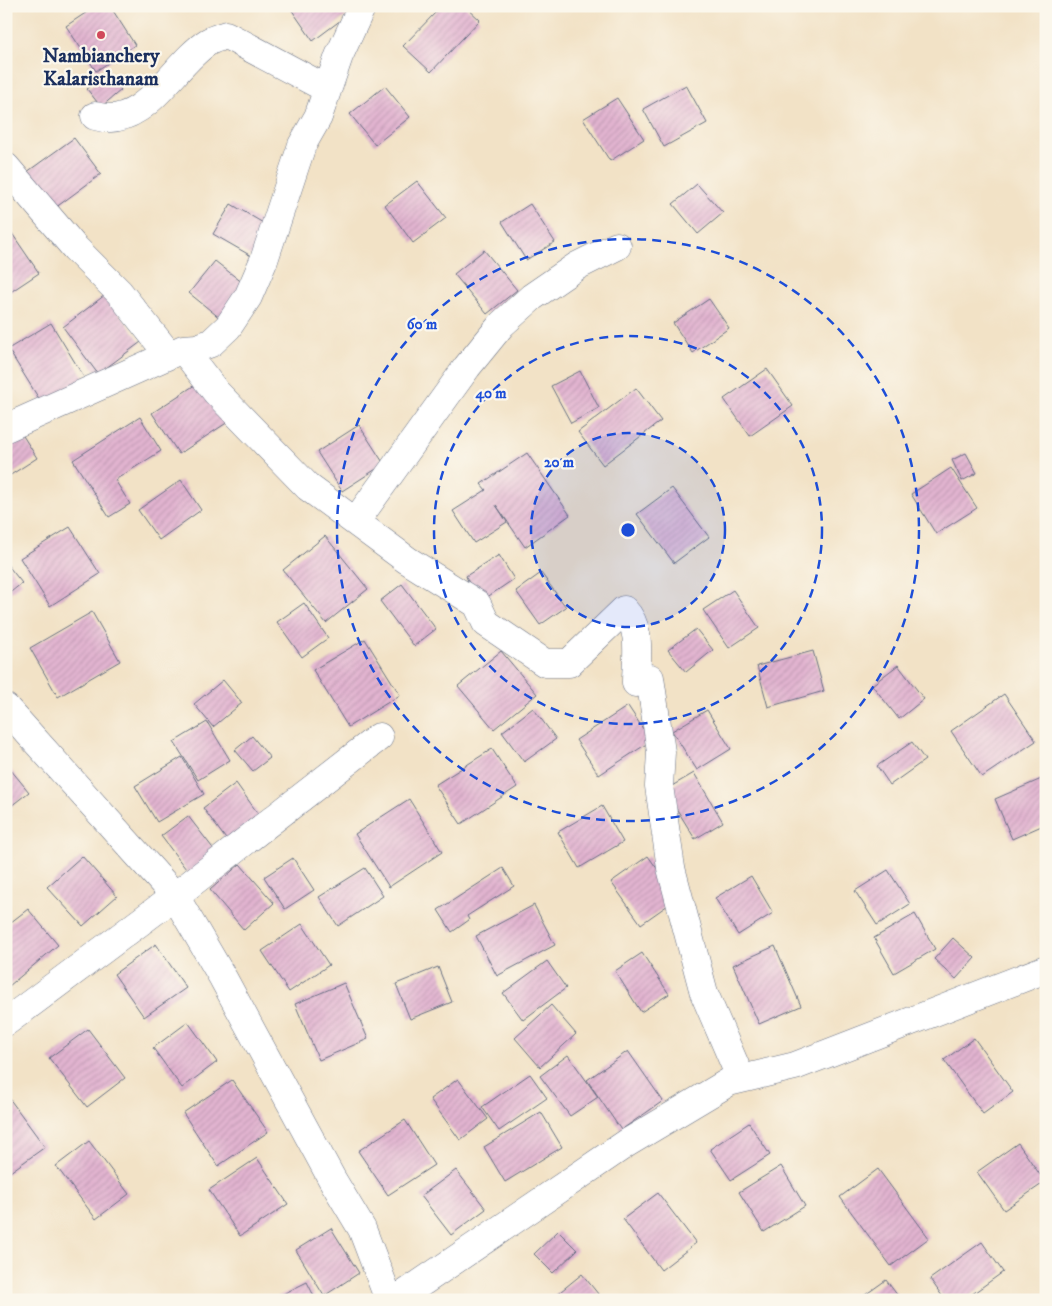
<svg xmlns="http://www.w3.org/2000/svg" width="1052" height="1306" font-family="'IM FELL DW Pica',serif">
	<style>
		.building { fill: url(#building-hatch) }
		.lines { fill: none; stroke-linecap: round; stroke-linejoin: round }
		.minor-casing { stroke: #666e82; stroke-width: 29 }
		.minor { stroke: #fff; stroke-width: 28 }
		.ring { fill: none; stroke: #1d4ed8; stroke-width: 2.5; stroke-dasharray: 9 6 }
		.poi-dot { fill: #d1495b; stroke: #fbf7ec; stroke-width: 2 }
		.labels { text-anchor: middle; stroke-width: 4.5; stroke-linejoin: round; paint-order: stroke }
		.poi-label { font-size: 20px; font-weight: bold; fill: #1b2f5e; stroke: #fbf7ec }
		.centre { fill: #1d4ed8; stroke: #fbf7ec; stroke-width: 2.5 }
		.ring-label { font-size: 15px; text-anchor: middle; font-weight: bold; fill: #1d4ed8; stroke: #fbf7ec; stroke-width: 4.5; stroke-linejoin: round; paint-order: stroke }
	</style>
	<defs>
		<pattern id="building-hatch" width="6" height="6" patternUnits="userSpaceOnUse" patternTransform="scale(1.25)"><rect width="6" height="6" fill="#e2b4d0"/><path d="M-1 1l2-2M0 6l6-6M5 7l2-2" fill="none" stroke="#c19bb5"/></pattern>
	</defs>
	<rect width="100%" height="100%" fill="#fbf7ec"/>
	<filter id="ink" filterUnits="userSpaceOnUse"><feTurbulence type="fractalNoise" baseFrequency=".02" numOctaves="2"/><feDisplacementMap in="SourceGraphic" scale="10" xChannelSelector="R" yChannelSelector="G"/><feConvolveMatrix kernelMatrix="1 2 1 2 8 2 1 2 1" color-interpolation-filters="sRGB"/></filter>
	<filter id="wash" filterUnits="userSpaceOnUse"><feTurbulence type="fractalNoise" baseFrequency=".0096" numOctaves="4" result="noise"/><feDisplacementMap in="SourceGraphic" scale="20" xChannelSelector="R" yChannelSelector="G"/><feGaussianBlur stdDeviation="1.12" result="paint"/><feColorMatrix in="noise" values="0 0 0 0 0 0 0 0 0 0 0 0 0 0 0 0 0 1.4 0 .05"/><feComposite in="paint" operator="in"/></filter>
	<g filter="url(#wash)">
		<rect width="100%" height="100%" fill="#f2e2c6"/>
		<g id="blocks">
			<!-- building -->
			<path class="building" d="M96 6H110L135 45 96 71 66 26Z
				M289 6H356L357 8 313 41Z
				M433 6H465L480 20 431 72 403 46 437 11Z
				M108 73 121 90 101 107 87 89Z
				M686 85 707 123 664 147 643 109Z
				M385 86 410 117 375 145 350 114Z
				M617 98 644 139 610 161 583 119Z
				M74 138 101 174 55 208 27 172Z
				M417 181 446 218 413 243 385 205Z
				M697 184 723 213 698 234 673 204Z
				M231 204 270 227 253 257 213 234Z
				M530 204 555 242 526 260 502 222Z
				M9 229 39 273 6 295V231Z
				M484 250 517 290 487 314 454 274Z
				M215 261 248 287 221 319 189 293Z
				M105 295 141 342 98 374 63 327Z
				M709 299 729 328 693 353 673 323Z
				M51 323 85 379 43 405 8 349Z
				M767 369 793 406 750 436 724 399Z
				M580 371 599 408 571 423 551 386Z
				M201 381 228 422 179 454 152 413Z
				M636 388 661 421 603 465 578 432Z
				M140 417 161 451 115 480 130 504 109 517 73 460Z
				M359 425 384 464 342 491 317 452Z
				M20 431 37 458 9 476 6 472V440Z
				M527 453 570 515 525 547 496 505 507 522 474 543 453 511 486 490 481 484Z
				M966 453 977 473 962 481 952 460Z
				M951 468 977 508 936 534 911 494Z
				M181 480 201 510 159 540 138 510Z
				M672 488 709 537 674 563 637 514Z
				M70 527 100 574 50 606 20 558Z
				M325 536 368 589 326 623 283 570Z
				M499 555 514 579 477 604 466 576Z
				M6 563 22 583 6 596Z
				M541 573 566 607 540 625 516 591Z
				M402 584 436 629 414 646 380 601Z
				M733 590 759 628 729 648 703 610Z
				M304 603 328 638 302 657 277 622Z
				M92 612 120 661 58 697 30 648Z
				M696 629 713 650 686 672 668 650Z
				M365 639 400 695 348 727 313 670Z
				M501 651 537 694 494 729 458 686Z
				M813 651 824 691 768 707 757 666Z
				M898 665 924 699 899 719 872 685Z
				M223 680 242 703 213 727 194 704Z
				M1004 694 1036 741 982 777 951 731Z
				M628 706 651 741 599 775 576 740Z
				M533 708 556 739 524 762 502 732Z
				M707 710 731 749 697 770 672 731Z
				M207 722 230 760 198 780 174 742Z
				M252 736 270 758 253 771 235 750Z
				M912 742 925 760 890 785 877 766Z
				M492 749 517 787 461 824 435 785Z
				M182 757 204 794 157 822 135 786Z
				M6 764 29 792 6 810Z
				M694 773 723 822 695 839 665 790Z
				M1046 777V824L1012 839 995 799Z
				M236 783 264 822 231 846 203 808Z
				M409 799 442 852 389 887 355 834Z
				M602 806 623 842 579 868 558 832Z
				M188 816 219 856 192 877 161 836Z
				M82 856 117 896 83 926 47 887Z
				M648 856 678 898 641 924 611 882Z
				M293 858 314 890 285 909 264 877Z
				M240 864 274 903 244 930 210 890Z
				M365 868 383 896 338 926 319 897Z
				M503 868 514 886 467 916 469 920 452 932 438 910Z
				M888 870 910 904 877 925 855 891Z
				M751 876 773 913 738 935 715 898Z
				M534 905 555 945 497 976 476 936Z
				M28 909 58 945 9 986 6 983V926Z
				M915 914 935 949 894 973 874 938Z
				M302 924 329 965 289 992 262 951Z
				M953 938 975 958 956 979 934 959Z
				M156 944 186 988 144 1017 114 974Z
				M775 946 801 1006 759 1024 733 965Z
				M642 953 669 994 641 1012 615 971Z
				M547 961 566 988 523 1020 503 993Z
				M438 967 452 1002 410 1019 396 984Z
				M344 983 368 1039 319 1060 295 1004Z
				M551 1005 576 1034 540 1067 515 1038Z
				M188 1022 217 1062 182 1088 153 1048Z
				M88 1029 125 1078 87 1107 49 1058Z
				M974 1038 1013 1092 983 1114 944 1060Z
				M628 1051 663 1101 621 1130 587 1080Z
				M568 1055 598 1097 570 1116 540 1076Z
				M530 1074 547 1098 499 1131 482 1107Z
				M458 1079 488 1119 460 1140 430 1099Z
				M232 1080 268 1132 218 1166 183 1113Z
				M6 1094 45 1147 6 1175Z
				M541 1112 562 1147 505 1182 484 1147Z
				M405 1120 434 1165 388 1195 358 1151Z
				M749 1123 770 1155 731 1180 710 1149Z
				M89 1141 129 1194 96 1219 56 1166Z
				M1018 1143 1045 1182 1004 1210 977 1172Z
				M257 1158 288 1204 240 1236 209 1190Z
				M781 1166 805 1206 764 1232 739 1192Z
				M878 1169 929 1238 891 1266 840 1197Z
				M456 1170 486 1209 451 1235 421 1196Z
				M658 1193 696 1243 661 1270 623 1219Z
				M331 1228 359 1273 324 1296 296 1250Z
				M558 1231 577 1250 553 1273 534 1254Z
				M982 1242 1003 1272 964 1300H945L930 1279Z
				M582 1274 603 1300H550Z
				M886 1280 901 1300H858Z
				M307 1282 316 1300H271Z"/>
		</g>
	</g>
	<g filter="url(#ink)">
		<use href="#blocks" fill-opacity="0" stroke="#666e82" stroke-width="1"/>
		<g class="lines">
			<!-- minor casing -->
			<g class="minor-casing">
				<path id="minor" d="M95 116C144 131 173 64 208 42 213 39 220 37 226 35L327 89
					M6 167 75 248 119 292 169 355 183 349 216 392 308 487 407 560 477 604 486 623 511 640 545 663H569L624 610C643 629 636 659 636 683L650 678 661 752 659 786 671 868 704 993 741 1079
					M183 349 197 348 211 343 228 327 248 297 264 260 302 145 318 117 339 56 362 6
					M6 428 169 355
					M356 521 467 367 502 324 532 297 577 266 617 246
					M6 708 175 896 223 978 332 1179 362 1229 389 1300
					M6 1022 175 896 379 737
					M396 1300 627 1143 729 1082 795 1066 1046 969"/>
			</g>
			<!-- minor -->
			<use href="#minor" class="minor"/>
		</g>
	</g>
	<!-- distance rings -->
	<circle cx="628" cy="530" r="97" fill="#1d4ed8" fill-opacity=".12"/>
	<g class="ring">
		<circle cx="628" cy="530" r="97"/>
		<circle cx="628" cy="530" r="194"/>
		<circle cx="628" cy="530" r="291"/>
	</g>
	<!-- markers -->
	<circle class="poi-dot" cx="101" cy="35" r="5"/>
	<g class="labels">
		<!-- poi labels -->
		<g class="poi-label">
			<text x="101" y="62">Nambianchery<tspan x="101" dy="23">Kalaristhanam</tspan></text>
		</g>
	</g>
	<circle cx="628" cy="530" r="8" class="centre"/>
	<g class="ring-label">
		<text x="422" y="329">60 m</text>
		<text x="491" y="398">40 m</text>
		<text x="559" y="467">20 m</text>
	</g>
	<!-- margin -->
	<rect width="1052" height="1306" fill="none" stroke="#fbf7ec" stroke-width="25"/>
</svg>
